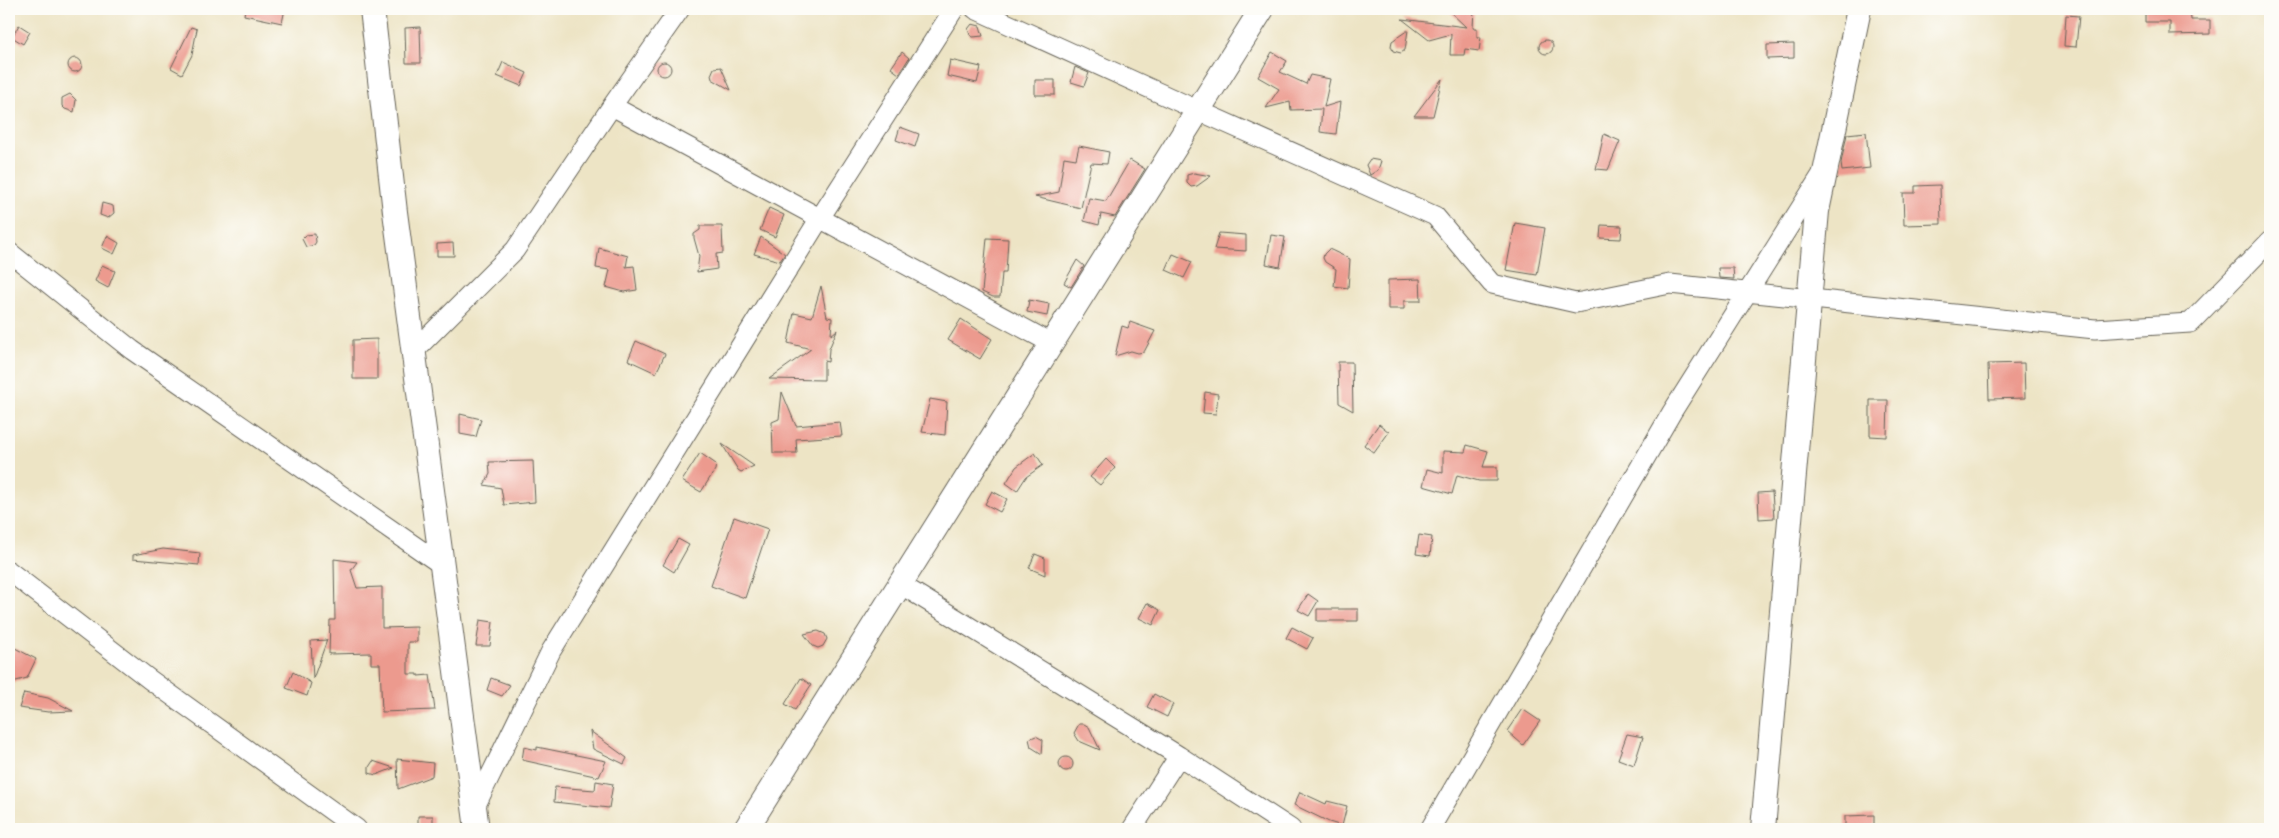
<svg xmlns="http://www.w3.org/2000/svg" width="2279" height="838" font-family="'Shantell Sans',sans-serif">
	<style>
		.building { fill: #ec9a8e }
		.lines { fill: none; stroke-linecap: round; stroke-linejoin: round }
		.minor-casing { stroke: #656257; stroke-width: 21 }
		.tertiary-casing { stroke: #656257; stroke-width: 26 }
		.minor { stroke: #fff; stroke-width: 19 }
		.tertiary { stroke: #fff; stroke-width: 24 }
	</style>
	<rect width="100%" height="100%" fill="#fdfcf7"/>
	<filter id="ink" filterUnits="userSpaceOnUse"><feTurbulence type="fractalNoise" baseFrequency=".02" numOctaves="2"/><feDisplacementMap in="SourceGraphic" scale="10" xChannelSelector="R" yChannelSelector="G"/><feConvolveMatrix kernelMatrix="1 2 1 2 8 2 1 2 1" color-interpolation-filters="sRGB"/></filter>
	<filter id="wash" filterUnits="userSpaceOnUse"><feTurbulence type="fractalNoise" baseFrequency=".0096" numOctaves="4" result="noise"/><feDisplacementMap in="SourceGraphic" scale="20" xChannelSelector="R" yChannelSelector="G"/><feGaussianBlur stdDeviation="1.12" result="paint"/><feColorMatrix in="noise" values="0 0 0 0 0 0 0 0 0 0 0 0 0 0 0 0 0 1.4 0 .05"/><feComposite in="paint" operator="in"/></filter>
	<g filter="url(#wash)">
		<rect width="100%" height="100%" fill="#ede4c5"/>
		<g id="blocks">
			<!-- building -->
			<path class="building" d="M245 9H285L282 23 244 15Z
				M1447 9H1474L1473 28H1477V37H1481L1479 51 1465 49 1464 55H1450L1451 34 1429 40 1402 19 1466 27Z
				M2145 9H2190L2191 20H2210V34L2170 35V22H2145Z
				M2066 15 2079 16 2076 47 2064 46Z
				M972 24 980 26 983 36 973 37 970 35 968 29Z
				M19 25 30 32 23 44 12 37Z
				M191 27 197 29 192 55 182 74 171 68Z
				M420 27 421 63H406L405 28Z
				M1408 30 1405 50 1401 53 1393 51 1391 46 1392 41Z
				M1539 47a7 7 0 1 1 14 0a7 7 0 1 1-14 0Z
				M1794 44V58L1767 59V45Z
				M902 52 909 58 899 74 891 68Z
				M1272 52 1287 61 1280 72 1306 84 1310 75 1330 79 1324 107 1340 102 1336 134 1320 132 1322 109 1291 110 1290 102 1266 108 1279 89 1258 77Z
				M68 65a7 7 0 1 1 14 0a7 7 0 1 1-14 0Z
				M950 60 981 67 977 83 947 76Z
				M657 69a7 7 0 1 1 14 0a7 7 0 1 1-14 0Z
				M503 62 527 73 521 86 497 76Z
				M721 67 731 90 712 79 711 75 714 68Z
				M1075 67 1089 73 1084 86 1071 82Z
				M1442 79 1433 116H1414Z
				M1035 80H1055V95H1035Z
				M70 94 76 100 74 112 65 109 62 106V98Z
				M900 127 919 134 915 147 896 140Z
				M1866 132 1870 168 1842 171 1841 163 1847 134Z
				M1604 134 1620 141 1608 170 1596 169Z
				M1079 146 1109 152 1107 164 1091 163 1081 208 1035 197 1059 192 1064 157 1076 159Z
				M1370 159 1381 161 1378 170 1370 175 1366 165Z
				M1130 160 1145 169 1115 217 1101 214 1099 225 1084 221 1089 198 1106 201Z
				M1194 173 1211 176 1197 186 1191 187 1187 183V175Z
				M1940 185 1941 224 1904 225 1903 193H1915V186Z
				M102 203 113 206 114 213 108 218 100 215Z
				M769 208 784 215 775 237 760 230Z
				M1515 223 1545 228 1537 275 1506 270Z
				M1601 225 1622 226 1621 239 1600 238Z
				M700 226H722L723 253 716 254 717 269 697 272 699 256 694 238V234L700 230Z
				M1219 233 1246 235V251L1214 249Z
				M315 234 316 242 314 245 306 247 302 239 306 235Z
				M1271 235 1285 237 1280 267 1266 264Z
				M107 236 119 243 114 254 102 248Z
				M761 237 785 254 780 261 754 254Z
				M987 238 1008 239 1006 273H1002L1000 297H993L982 292Z
				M453 243 454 256H437V244Z
				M599 248 628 256 626 267 634 266 637 290 624 292 606 287 610 270 596 268Z
				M1329 249 1350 259 1348 288 1334 286 1336 269 1325 262 1323 258 1324 254Z
				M1173 254 1192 262 1184 278 1166 270Z
				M1077 260 1084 266 1071 287 1064 283Z
				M102 265 115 271 108 288 95 281Z
				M1718 268H1733L1734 279 1719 278Z
				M1420 279 1421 301H1404V309H1388V280Z
				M821 286 827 317 832 318 831 335 837 330 829 349 828 362 824 361V380L769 379 811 349 788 343 794 313 812 317Z
				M1029 300 1049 304 1047 316 1027 312Z
				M961 319 992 339 980 359 948 340Z
				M1130 322 1155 331 1144 352 1138 353 1131 351 1115 356 1122 326 1128 328Z
				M377 339V379H353V340Z
				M636 341 665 354 656 373 628 360Z
				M1338 362H1352L1353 411 1339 403Z
				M2024 363 2025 398 1989 399 1988 364Z
				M782 392 796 426 840 422 842 436 796 439 797 453H773L772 422 779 419Z
				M1205 392 1218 394 1216 414 1203 413Z
				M930 399 947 402 945 435 922 432Z
				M1870 400H1888L1887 437 1870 436Z
				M460 414 481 419 476 437 460 434Z
				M1379 424 1389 432 1374 453 1364 445Z
				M722 444 754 466 741 472 738 470Z
				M1467 445 1488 451 1483 467H1497V481H1479L1457 475 1452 494 1423 486 1427 469 1443 473V451L1465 452Z
				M700 453 716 464 715 470 701 492 682 481Z
				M1035 453 1043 465 1026 477 1017 491 1006 483 1016 467Z
				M1106 459 1115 468 1100 485 1090 477Z
				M533 461 535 502 504 505 501 488 484 485 490 474 489 462Z
				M992 491 1007 499 1000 512 985 504Z
				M1772 492 1774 518 1759 519 1758 493Z
				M734 517 768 529 745 598 711 586Z
				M1419 535 1432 537 1430 556 1416 554Z
				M678 539 689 545 674 572 663 565Z
				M163 549 200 553 199 565 133 559V555Z
				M1035 554 1045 558V575L1029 568Z
				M334 559 357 562 351 570 357 588 382 587V628L417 627V642H408V674H418V676L430 675 435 710 382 712 380 664H371V653L329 654 330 620H335Z
				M1308 594 1318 601 1309 616 1298 610Z
				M1147 603 1160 610 1153 625 1139 618Z
				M1317 609H1358V621H1317Z
				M480 620 493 622 490 646H476Z
				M1292 627 1313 638 1307 649 1286 638Z
				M818 631 825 634 827 639 823 646 818 648 813 646 804 634Z
				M327 640 313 679 311 641Z
				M15 648 36 659 27 678 9 683V661Z
				M293 672 311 683 307 696 286 688Z
				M491 678 510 685 502 696 487 690Z
				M801 678 811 685 795 710 785 704Z
				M24 693 48 698 73 711 48 712 19 708Z
				M1154 694 1173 704 1167 717 1147 707Z
				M1522 709 1540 721 1523 745 1507 731Z
				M1079 724H1084L1089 727 1100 750 1079 741 1074 733Z
				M590 731 627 758 624 764 593 749Z
				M1627 734 1643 737 1634 765 1618 759Z
				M1036 736 1043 740 1042 754 1031 747 1029 739Z
				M524 747 537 750V747L606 761 599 777 522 760Z
				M1059 764a7 7 0 1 1 14 0a7 7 0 1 1-14 0Z
				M397 759 433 763 432 776 398 789Z
				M373 761 394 768 376 775 369 773V767Z
				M596 781 613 784 609 808 554 802 555 787 595 790Z
				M1300 792 1326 804 1327 801 1347 806 1342 826 1329 822 1294 805Z
				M1874 815V829H1845V816Z
				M418 816H433V829H418Z"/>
		</g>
	</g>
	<g filter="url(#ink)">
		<use href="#blocks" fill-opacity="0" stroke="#656257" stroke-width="1"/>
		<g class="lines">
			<!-- minor casing -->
			<g class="minor-casing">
				<path id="minor" d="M975 9 1197 110 1435 216 1492 284 1576 303 1670 284 2095 329 2190 323 2270 241
					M612 106 1051 343
					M9 252 132 350 442 565
					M414 351 515 250 612 106 680 9
					M9 571 149 679 357 829
					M900 584 1179 756 1291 829
					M475 807 551 651 820 218 954 9
					M1132 829 1179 756
					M1430 829 1672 412 1822 174"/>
			</g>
			<!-- tertiary casing -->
			<g class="tertiary-casing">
				<path id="tertiary" d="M372 9 395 212 477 829
					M746 829 1262 9
					M1763 829 1817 211 1859 9"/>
			</g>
			<!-- minor -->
			<use href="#minor" class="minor"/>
			<!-- tertiary -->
			<use href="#tertiary" class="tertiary"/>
		</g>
	</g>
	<!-- margin -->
	<rect width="2279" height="838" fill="none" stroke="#fdfcf7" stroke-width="30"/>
</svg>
